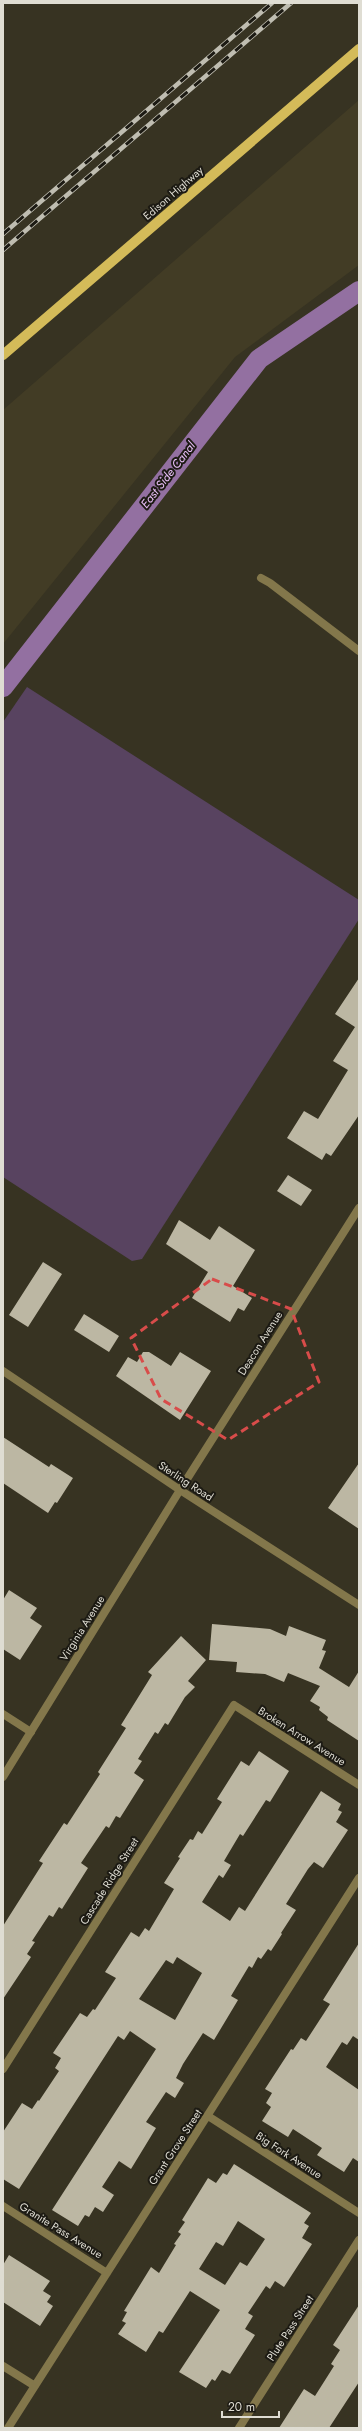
<svg xmlns="http://www.w3.org/2000/svg" width="362" height="2431" font-family="Jost,sans-serif">
	<style>
		.built { fill: #423c25 }
		.green { fill: #584360 }
		.lines { fill: none; stroke-linecap: round; stroke-linejoin: round }
		.canal { stroke: #9370a1; stroke-width: 20 }
		.building { fill: #bcb7a3; fill-rule: evenodd }
		.service { stroke: #83774b; stroke-width: 8 }
		.minor { stroke: #83774b; stroke-width: 8 }
		.tertiary { stroke: #83774b; stroke-width: 8 }
		.primary { stroke: #d4bb59; stroke-width: 10 }
		.rail-casing { stroke: #bfbdb1; stroke-width: 4.5 }
		.rail { stroke: #1c1a13; stroke-width: 3; stroke-dasharray: 9; stroke-linecap: butt }
		.marked { fill: none; stroke: #d84c4a; stroke-width: 3; stroke-dasharray: 8 5; stroke-linejoin: round }
		.labels { text-anchor: middle; stroke-width: 4; stroke-linejoin: round; paint-order: stroke }
		.street-label { font-size: 11px; fill: #dfddd3; stroke: #1c1a13 }
		.water-label { font-size: 12px; font-style: italic; fill: #ebc1fb; stroke: #1c1a13 }
	</style>
	<rect width="100%" height="100%" fill="#373322"/>
	<!-- built -->
	<path class="built" d="M359 100V265L235 357 3 644V410Z"/>
	<!-- green -->
	<path class="green" d="M27 687 359 900V919L142 1259 132 1261 3 1177V722Z"/>
	<g class="lines">
		<!-- canal -->
		<path class="canal" d="M3 687 259 359 359 291"/>
	</g>
	<!-- building -->
	<path class="building" d="M359 978V1115L331 1156 326 1153 322 1160 287 1138 304 1111 318 1119 348 1070 333 1061 355 1027 335 1014Z
		M288 1175 312 1190 301 1206 277 1191Z
		M179 1220 210 1240 219 1226 255 1250 233 1286 252 1298 244 1311 238 1308 230 1322 192 1298 208 1272 166 1244Z
		M43 1262 62 1274 28 1327 9 1315Z
		M84 1314 119 1336 109 1352 74 1330Z
		M143 1352H149L171 1366 180 1352 211 1371 180 1420 116 1376 128 1357 137 1362Z
		M3 1437 49 1467 51 1464 73 1478 57 1503 55 1502 48 1513 3 1483Z
		M359 1463V1529L328 1508Z
		M9 1590 37 1608 30 1618 42 1626 20 1660 3 1649V1600Z
		M212 1624 270 1629 286 1636 289 1626 326 1640 322 1650 326 1651 319 1668 349 1687 359 1671V1741L327 1720 328 1717 319 1710 320 1707 310 1701 320 1686 288 1673 284 1682 265 1674 236 1672 237 1662 209 1660Z
		M181 1636 206 1660 188 1681 195 1687 185 1697 168 1725 165 1723 158 1734 155 1732 138 1759 142 1761 134 1773 144 1780 120 1818 116 1816 109 1828 106 1826 81 1863 88 1868 62 1909 59 1907 53 1917 49 1915 32 1941 35 1942 27 1954 31 1957 3 1999V1926L43 1863 39 1861 64 1823 67 1825 100 1774 98 1772 126 1728 121 1725 152 1675 148 1672Z
		M259 1751 289 1771 270 1802 266 1800 243 1836 240 1834 224 1861 231 1865 223 1878 219 1875 202 1902 230 1921 239 1907 245 1911 321 1791 341 1804 338 1810 342 1812 336 1822 348 1830 323 1868 314 1862 308 1869 286 1904 296 1910 281 1933 282 1934 271 1951 268 1949 261 1959 258 1957 252 1968 249 1966 231 1996 238 2000 214 2040 203 2033 183 2064 176 2078 184 2083 175 2098 166 2092 146 2122 156 2128 131 2169 119 2161 102 2187 114 2195 103 2212 95 2207 89 2217 85 2215 78 2226 52 2210 156 2049 130 2031 124 2040 118 2036 19 2189 3 2179V2132L22 2103 32 2109 38 2100 39 2101 59 2071 55 2068 61 2058 53 2053 80 2013 87 2017 93 2009 95 2010 116 1978 105 1972 131 1932 139 1937 145 1928 149 1931 174 1889 164 1883 180 1858 178 1857 190 1839 193 1840 198 1831 202 1834 222 1802 217 1799 241 1761 249 1766ZM177 1957 202 1973 175 2020 139 1999 166 1960 173 1964Z
		M359 1943V2040L353 2036 347 2045 342 2042 326 2067 359 2090V2162L353 2158 344 2172 317 2155 322 2148 293 2129 288 2137 262 2121 271 2107 266 2103 272 2093 265 2089 291 2049 293 2050 301 2038 306 2041 330 2004 323 2000Z
		M234 2164 311 2213 304 2223 309 2226 302 2238 312 2244 284 2287 275 2281 270 2289 266 2286 248 2313 253 2316 245 2329 255 2335 230 2374 222 2370 215 2381 212 2379 206 2388 179 2372 220 2310 190 2291 163 2333 159 2331 146 2352 118 2334 126 2323 122 2321 127 2312 124 2311 151 2267 159 2273 176 2245 174 2244 181 2234 178 2232 185 2222 182 2220 208 2178 216 2183 223 2173 227 2175ZM238 2221 265 2239 247 2266 240 2262 225 2285 199 2269 216 2242 223 2246Z
		M9 2255 50 2281 43 2291 51 2296 47 2302 53 2306 40 2326 3 2302V2265Z
		M359 2305V2382L329 2428H279L304 2389 315 2396 334 2366 331 2364 340 2350 333 2345Z"/>
	<g class="lines">
		<!-- service -->
		<path class="service" d="M261 578 270 583 359 651"/>
		<!-- minor -->
		<path class="minor" d="M180 1490 359 1208
			M3 1714 31 1732
			M3 2069 234 1705 359 1785
			M208 2116 359 2213
			M3 2206 107 2273
			M3 2366 35 2386
			M8 2428 359 1878
			M239 2428 359 2240"/>
		<!-- tertiary -->
		<path class="tertiary" d="M3 1371 180 1490 359 1605
			M3 1777 180 1490"/>
		<!-- primary -->
		<path class="primary" d="M3 355 359 49"/>
		<!-- rail casing -->
		<g class="rail-casing">
			<path id="rail" d="M3 234 272 3
				M3 250 291 3"/>
		</g>
		<!-- rail -->
		<use href="#rail" class="rail"/>
	</g>
	<!-- marked area -->
	<path class="marked" d="M212 1279 291 1309 319 1382 228 1440 161 1399 131 1338Z"/>
	<g class="labels">
		<!-- street labels -->
		<g class="street-label">
			<text transform="translate(173 193) rotate(-41)" y="4">Edison Highway</text>
			<text transform="translate(260 1343) rotate(-58)" y="4">Deacon Avenue</text>
			<text transform="translate(186 1481) rotate(33)" y="4">Sterling Road</text>
			<text transform="translate(82 1628) rotate(-58)" y="4">Virginia Avenue</text>
			<text transform="translate(302 1736) rotate(32)" y="4">Broken Arrow Avenue</text>
			<text transform="translate(109 1881) rotate(-58)" y="4">Cascade Ridge Street</text>
			<text transform="translate(175 2147) rotate(-57)" y="4">Grant Grove Street</text>
			<text transform="translate(289 2155) rotate(33)" y="4">Big Fork Avenue</text>
			<text transform="translate(61 2230) rotate(32)" y="4">Granite Pass Avenue</text>
			<text transform="translate(290 2328) rotate(-57)" y="4">Plute Pass Street</text>
		</g>
		<!-- water labels -->
		<g class="water-label">
			<text transform="translate(168 475) rotate(-52)" y="4">East Side Canal</text>
		</g>
	</g>
	<!-- border -->
	<rect width="362" height="2431" fill="none" stroke="#dfddd3" stroke-width="8"/>
	<!-- scale -->
	<path d="M222 2411v6h57v-6" fill="none" stroke="#dfddd3" stroke-width="2"/>
	<text x="228" y="2411" font-size="12" fill="#dfddd3" stroke="#1c1a13" stroke-width="3" paint-order="stroke">20 m</text>
</svg>
